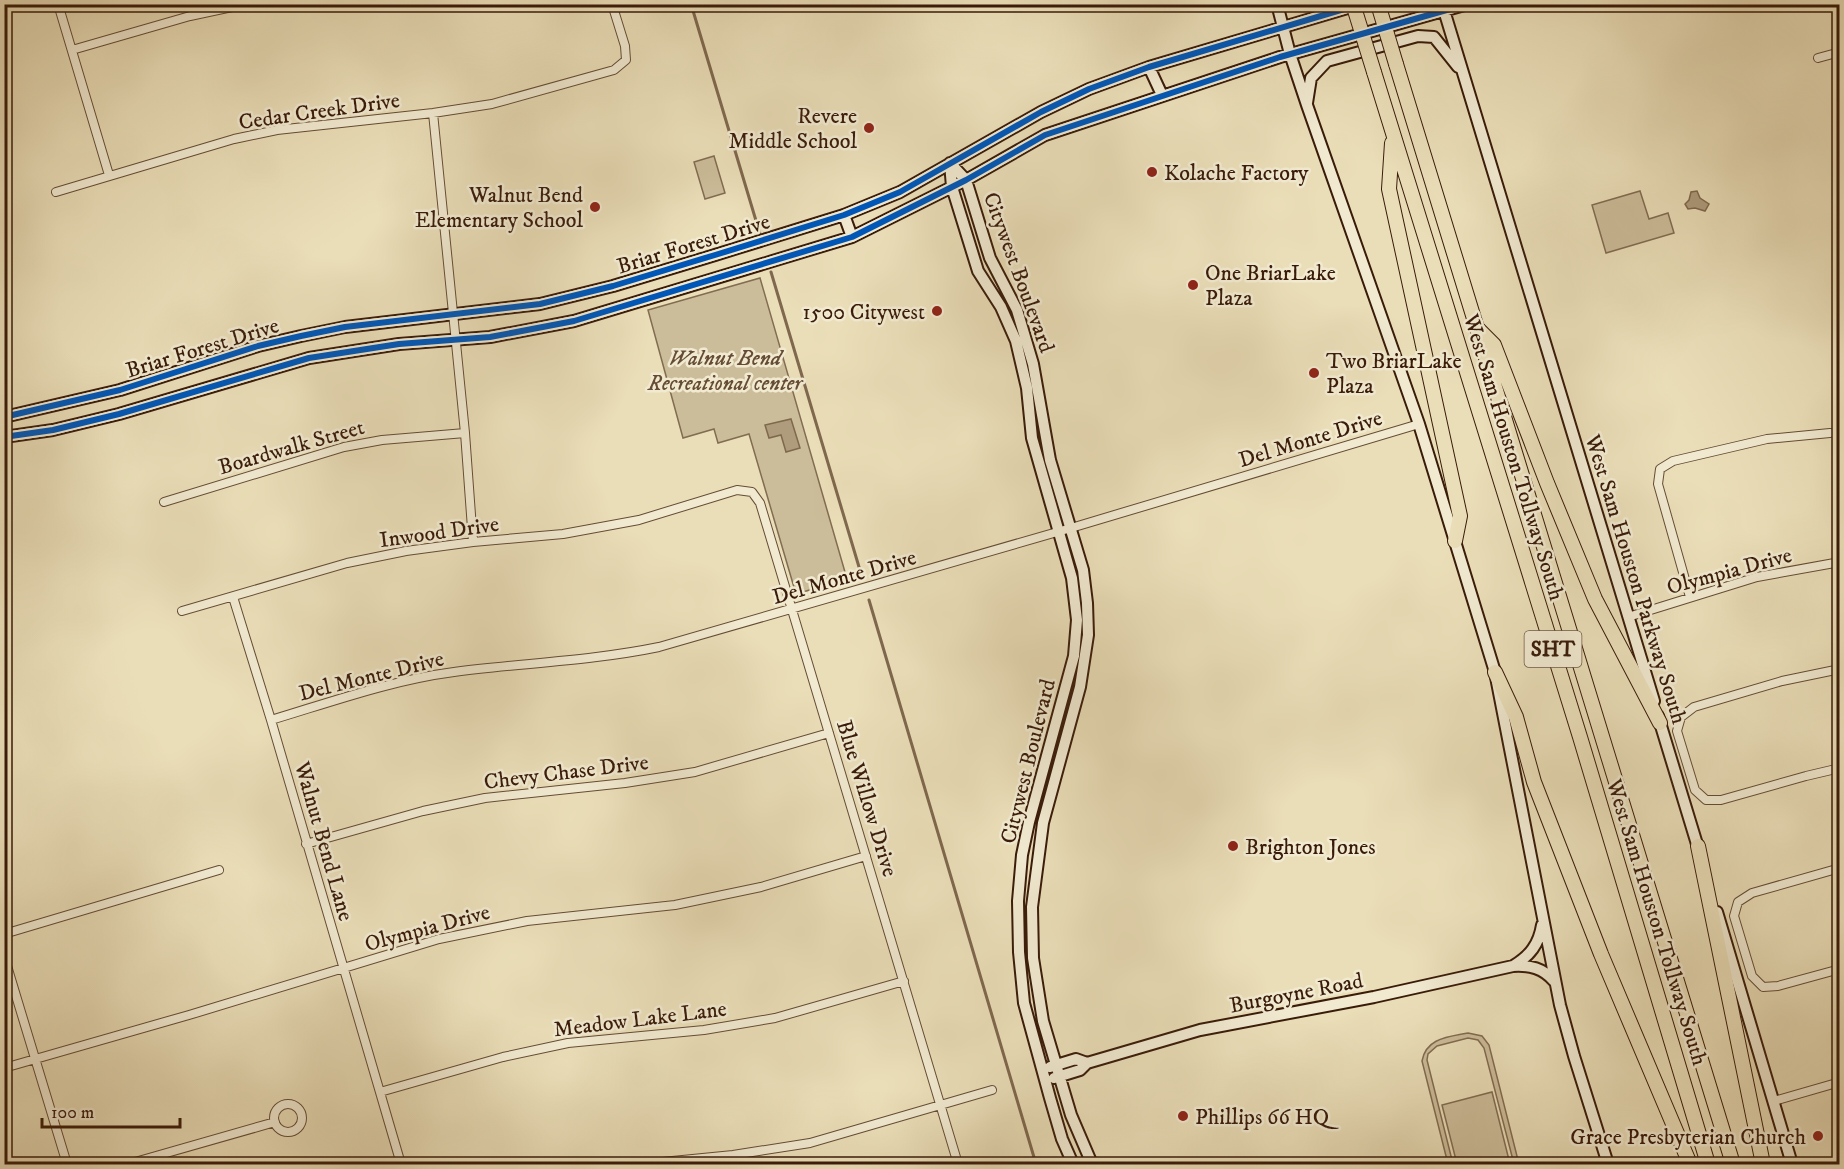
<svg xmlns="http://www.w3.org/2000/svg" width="1844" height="1169" font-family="'IM FELL DW Pica',serif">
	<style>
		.green { fill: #ccbd9a; stroke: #826c52; stroke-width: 1.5 }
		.water { fill: #ae9c7c; stroke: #7f684e; stroke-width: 1.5 }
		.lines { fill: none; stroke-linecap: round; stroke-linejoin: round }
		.stream { stroke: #7f684e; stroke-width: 3 }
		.street-casing { stroke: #654c35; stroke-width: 10 }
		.secondary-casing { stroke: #391b09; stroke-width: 14 }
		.highway-casing { stroke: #391b09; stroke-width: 16 }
		.street { stroke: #f1ead1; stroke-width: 8 }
		.secondary { stroke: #f1ead1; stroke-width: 10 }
		.highway { stroke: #eadeb8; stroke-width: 14 }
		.highway-bridge-casing { stroke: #391b09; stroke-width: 16; stroke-linecap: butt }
		.highway-bridge { stroke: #eadeb8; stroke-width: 14 }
		.cycleway-casing { stroke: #f1ead1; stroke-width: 10 }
		.cycleway { stroke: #0057b8; stroke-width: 6 }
		.poi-dot { fill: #8f2418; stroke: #f1ead1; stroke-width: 2 }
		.labels { text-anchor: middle; stroke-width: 5; stroke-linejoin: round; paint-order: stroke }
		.shield { fill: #f1ead1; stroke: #705945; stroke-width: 1.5 }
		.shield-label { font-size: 21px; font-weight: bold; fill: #391b09 }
		.street-label { font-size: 22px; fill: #391b09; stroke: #f1ead1 }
		.poi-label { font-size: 22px; fill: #391b09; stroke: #f1ead1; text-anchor: start }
		.park-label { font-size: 22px; font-style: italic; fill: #654c34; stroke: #f1ead1 }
	</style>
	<rect width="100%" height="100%" fill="#eadeb8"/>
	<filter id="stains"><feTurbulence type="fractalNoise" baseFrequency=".00333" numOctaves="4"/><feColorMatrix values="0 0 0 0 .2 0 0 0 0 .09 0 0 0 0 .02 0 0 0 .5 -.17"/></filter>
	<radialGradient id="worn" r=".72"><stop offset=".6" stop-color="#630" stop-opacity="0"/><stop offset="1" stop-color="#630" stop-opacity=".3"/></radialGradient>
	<!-- green -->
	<path class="green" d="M714 156 725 193 705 199 694 162Z
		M1640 191 1649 219 1668 213 1674 233 1606 253 1592 205Z
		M760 278 847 579 796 594 749 434 718 443 714 429 683 438 648 310Z
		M1468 1033 1482 1036 1489 1045 1519 1164H1514L1484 1048 1478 1040 1468 1038 1437 1046 1428 1054 1427 1060 1453 1164H1448L1422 1061C1426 1038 1448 1037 1468 1033Z
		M1492 1092 1510 1164H1457L1442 1105Z"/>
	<!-- water -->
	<path class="water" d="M1697 191 1700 198 1709 204 1705 211 1695 208 1688 209 1685 204 1689 200 1691 192Z
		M791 419 800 448 786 452 781 435 769 438 765 425Z"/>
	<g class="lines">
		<!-- stream -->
		<path class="stream" d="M691 4 760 234
			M771 272 862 577
			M869 600 1036 1164"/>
		<!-- street casing -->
		<g class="street-casing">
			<path id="street" d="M58 4 109 175
				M72 50 190 16 246 4
				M1818 58 1840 52
				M433 113 465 433 473 542
				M56 192 234 139 277 130 433 113 492 104 614 70 626 60 625 46 612 4
				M164 502 344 447 382 440 465 433
				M233 597 271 720 401 1164
				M1690 597 1658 484 1660 469 1673 461 1767 439 1830 433
				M182 611 347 563 406 551 473 542 563 534 639 520 737 490 752 492 760 503 958 1164
				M1628 617 1757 577 1840 562
				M1840 669 1782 681 1694 707 1681 717 1677 731 1695 790 1706 800H1721L1806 776 1840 768
				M271 720C331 702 392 680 454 672 522 663 591 661 659 647L1071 528 1419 424
				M306 844 423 811 485 798 625 783 695 772 829 733
				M1840 868 1752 893 1738 902 1734 916 1752 976 1763 987 1778 986 1840 969
				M4 934 219 870
				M4 956 67 1164
				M4 1068 189 1015 439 939 527 921 675 905 761 887 866 856
				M380 1092 503 1057 568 1043 704 1030 775 1018 904 981
				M1774 1101 1840 1082
				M274 1118a14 14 0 1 1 28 0a14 14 0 1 1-28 0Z
				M128 1164 275 1122
				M642 1164 733 1155 810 1143 992 1090"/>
		</g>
		<!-- secondary casing -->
		<g class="secondary-casing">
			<path id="secondary" d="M1277 4 1290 54 1307 105 1419 424 1495 672 1560 1005 1574 1056 1608 1164
				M1443 7 1654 701
				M1149 67 1162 95
				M1307 103 1311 78 1327 61 1418 36 1434 37 1458 67
				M950 163 966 180 990 258 1017 310 1033 364 1050 460 1083 570 1087 603 1088 635 1080 687 1043 823 1032 907 1033 958 1043 1021 1071 1115 1092 1164
				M950 163 952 187 978 271 1001 307 1016 341 1027 388 1032 438 1072 578 1077 620 1074 656 1029 822 1022 855 1018 901 1019 952 1024 1003 1050 1098 1062 1139 1073 1164
				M844 215 852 237
				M4 417 120 390 258 346 301 336 345 327 540 304 613 286 715 255 844 215 900 192 1041 112 1089 89 1149 67 1361 4
				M4 437 53 430 119 414 309 358 399 344 490 337 574 321 852 237 966 180 1045 135 1280 57 1468 4
				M1658 716 1700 854
				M1717 912 1792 1164
				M1513 966C1530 956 1539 944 1542 925
				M1050 1067 1076 1059 1087 1063
				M1054 1078 1080 1070 1087 1063 1200 1030 1374 997 1513 966C1530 965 1543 968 1554 981"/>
		</g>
		<!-- highway casing -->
		<g class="highway-casing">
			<path id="highway" d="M1396 64 1733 1164
				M1374 72 1580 737 1708 1164
				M1392 143 1389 189 1460 516 1455 541
				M1476 327 1494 345 1547 483 1595 599 1660 723
				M1495 672 1516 717 1534 782 1601 954 1690 1164
				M1698 846 1763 1164"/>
		</g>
		<!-- street -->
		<use href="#street" class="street"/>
		<!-- secondary -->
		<use href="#secondary" class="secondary"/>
		<!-- highway -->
		<use href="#highway" class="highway"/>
		<!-- highway-bridge casing -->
		<g class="highway-bridge-casing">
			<path id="highway-bridge" d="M1353 4 1374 72
				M1378 4 1396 64"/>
		</g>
		<!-- highway-bridge -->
		<use href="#highway-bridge" class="highway-bridge"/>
		<!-- cycleway casing -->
		<g class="cycleway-casing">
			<path id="cycleway" d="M4 417 120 390 258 346 301 336 345 327 540 304 613 286 715 255 844 215 900 192 1041 112 1089 89 1149 67 1361 4
				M4 437 53 430 119 414 309 358 399 344 490 337 574 321 852 237 966 180 1045 135 1280 57 1468 4"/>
		</g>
		<!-- cycleway -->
		<use href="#cycleway" class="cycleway"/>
	</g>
	<!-- markers -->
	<g class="poi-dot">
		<circle cx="869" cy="128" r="6"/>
		<circle cx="1152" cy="172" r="6"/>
		<circle cx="595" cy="207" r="6"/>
		<circle cx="1193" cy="285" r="6"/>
		<circle cx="937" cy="311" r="6"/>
		<circle cx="1314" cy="373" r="6"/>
		<circle cx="1233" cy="846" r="6"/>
		<circle cx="1183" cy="1116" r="6"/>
		<circle cx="1818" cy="1136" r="6"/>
	</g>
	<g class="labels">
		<!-- shield labels -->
		<rect class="shield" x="1524.5" y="631" width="57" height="36" rx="4.5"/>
		<g class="shield-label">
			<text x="1553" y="656">SHT</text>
		</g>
		<!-- street labels -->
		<g class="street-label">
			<text transform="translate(319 110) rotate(-8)" y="8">Cedar Creek Drive</text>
			<text transform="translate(693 243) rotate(-17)" y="8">Briar Forest Drive</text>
			<text transform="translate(1020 272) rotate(70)" y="8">Citywest Boulevard</text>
			<text transform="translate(202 347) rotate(-17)" y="8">Briar Forest Drive</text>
			<text transform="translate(1310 438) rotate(-17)" y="8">Del Monte Drive</text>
			<text transform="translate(291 446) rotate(-16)" y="8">Boardwalk Street</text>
			<text transform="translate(1515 457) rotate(73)" y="8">West Sam Houston Tollway South</text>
			<text transform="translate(439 531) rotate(-8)" y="8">Inwood Drive</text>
			<text transform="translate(1729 570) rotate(-15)" y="8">Olympia Drive</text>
			<text transform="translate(844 576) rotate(-16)" y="8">Del Monte Drive</text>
			<text transform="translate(1637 579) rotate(73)" y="8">West Sam Houston Parkway South</text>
			<text transform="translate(371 675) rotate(-14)" y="8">Del Monte Drive</text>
			<text transform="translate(1027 761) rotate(-76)" y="8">Citywest Boulevard</text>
			<text transform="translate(566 771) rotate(-7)" y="8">Chevy Chase Drive</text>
			<text transform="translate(868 798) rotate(73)" y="8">Blue Willow Drive</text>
			<text transform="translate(325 841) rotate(74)" y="8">Walnut Bend Lane</text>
			<text transform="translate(1658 922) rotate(73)" y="8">West Sam Houston Tollway South</text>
			<text transform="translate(427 927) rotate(-15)" y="8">Olympia Drive</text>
			<text transform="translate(1296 992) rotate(-11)" y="8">Burgoyne Road</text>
			<text transform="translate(640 1018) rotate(-7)" y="8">Meadow Lake Lane</text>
		</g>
		<!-- poi labels -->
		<g class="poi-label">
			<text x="857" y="123" text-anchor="end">Revere<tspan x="857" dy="25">Middle School</tspan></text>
			<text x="1164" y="180">Kolache Factory</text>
			<text x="583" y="202" text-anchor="end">Walnut Bend<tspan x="583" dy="25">Elementary School</tspan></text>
			<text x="1205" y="280">One BriarLake<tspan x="1205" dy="25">Plaza</tspan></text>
			<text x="925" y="319" text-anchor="end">1500 Citywest</text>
			<text x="1326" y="368">Two BriarLake<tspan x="1326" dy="25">Plaza</tspan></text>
			<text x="1245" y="854">Brighton Jones</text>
			<text x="1195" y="1124">Phillips 66 HQ</text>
			<text x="1806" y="1144" text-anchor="end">Grace Presbyterian Church</text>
		</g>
		<!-- park labels -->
		<g class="park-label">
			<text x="725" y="365">Walnut Bend<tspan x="725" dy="25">Recreational center</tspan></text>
		</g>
	</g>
	<!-- margin -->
	<rect width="1844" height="1169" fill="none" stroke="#eadeb8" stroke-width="24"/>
	<rect x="6" y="6" width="1832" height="1157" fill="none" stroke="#391b09" stroke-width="3"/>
	<rect x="12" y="12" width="1820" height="1145" fill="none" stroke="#391b09" stroke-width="1.5"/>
	<!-- scale -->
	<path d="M42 1118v9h138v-9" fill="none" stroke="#391b09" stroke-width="3"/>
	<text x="51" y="1118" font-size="18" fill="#391b09" stroke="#f1ead1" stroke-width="4.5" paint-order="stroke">100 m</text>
	<rect width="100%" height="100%" filter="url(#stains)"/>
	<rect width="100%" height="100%" fill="url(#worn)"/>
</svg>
